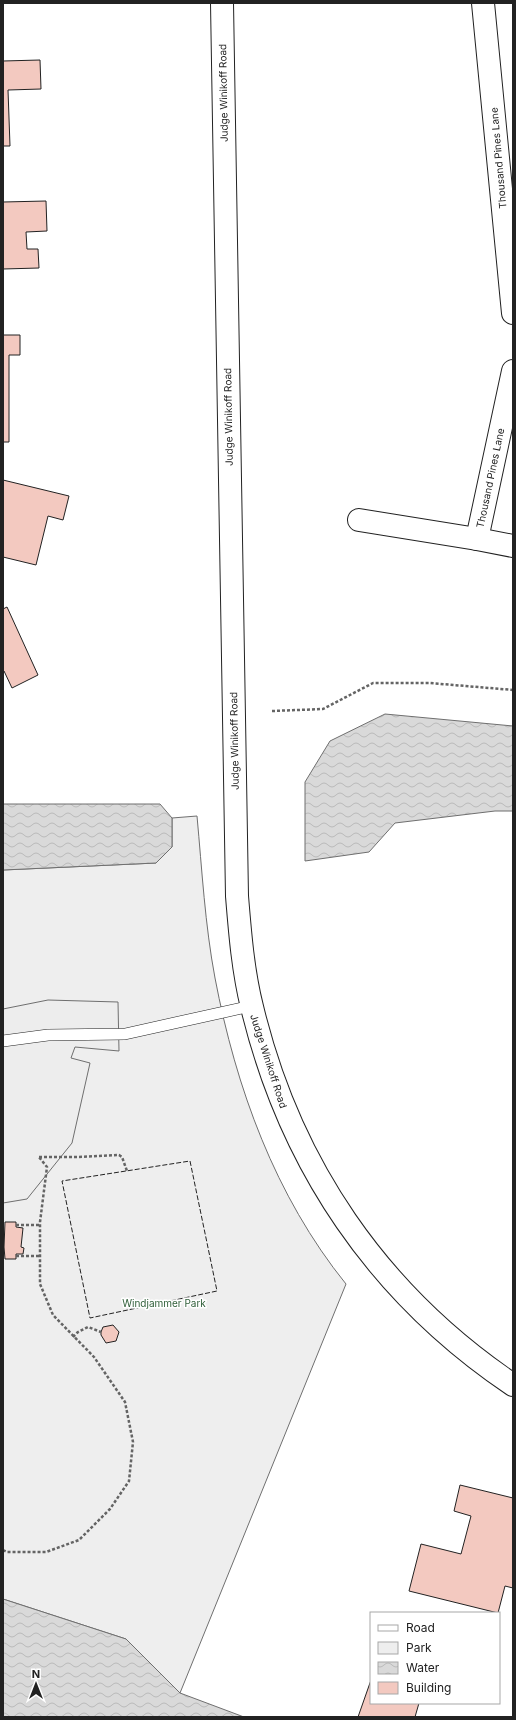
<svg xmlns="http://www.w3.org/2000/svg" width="516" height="1720" font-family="Inter,sans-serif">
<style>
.green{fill:#eee;stroke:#6f6f6f}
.parking{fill:#ededed;stroke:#6f6f6f}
.water{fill:url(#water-waves);stroke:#6f6f6f}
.building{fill:#f3c9c0;stroke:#222}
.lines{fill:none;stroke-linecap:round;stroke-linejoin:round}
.lane-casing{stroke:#222;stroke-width:12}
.street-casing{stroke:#222;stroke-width:24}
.secondary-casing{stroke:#222;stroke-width:24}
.path{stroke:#646464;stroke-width:2.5;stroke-dasharray:3 2;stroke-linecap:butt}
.lane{stroke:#fff;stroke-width:11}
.street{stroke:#fff;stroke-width:22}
.secondary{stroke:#fff;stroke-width:22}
.fence{stroke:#222;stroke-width:1;stroke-dasharray:5 2;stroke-linecap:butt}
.labels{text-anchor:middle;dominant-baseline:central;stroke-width:3;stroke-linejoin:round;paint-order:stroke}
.street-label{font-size:10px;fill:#222;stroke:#fff}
.park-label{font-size:10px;fill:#2f5e38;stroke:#fff}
</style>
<defs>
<pattern id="water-waves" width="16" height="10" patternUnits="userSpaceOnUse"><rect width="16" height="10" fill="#d9d9d9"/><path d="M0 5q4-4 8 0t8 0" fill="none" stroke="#bababa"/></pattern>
</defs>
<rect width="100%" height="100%" fill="#fff"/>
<path class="green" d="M197,816C202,870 205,925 215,978C236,1088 275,1196 346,1284L180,1693L126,1639L3,1599V870L156,863L172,847V818Z"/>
<polygon class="parking" points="48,1000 118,1002 119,1051 75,1047 71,1058 90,1063 72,1143 27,1199 3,1203 3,1009"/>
<g class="water">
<polygon points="385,714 513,726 513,811 495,811 395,823 369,852 305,861 305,782 330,741"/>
<polygon points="3,804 160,804 172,818 172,847 156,863 3,870"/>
<polygon points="3,1599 126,1639 180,1693 244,1717 3,1717"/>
</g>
<g class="building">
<polygon points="40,60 41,89 8,90 10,146 3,146 3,61"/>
<polygon points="46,201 47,231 26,232 27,249 38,249 39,268 3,269 3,202"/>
<polygon points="3,335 20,335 20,355 9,355 9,442 3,442"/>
<polygon points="3,480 69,496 63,520 48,516 36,565 3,557"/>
<polygon points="7,607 38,675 12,688 4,671 3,671 3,609"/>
<polygon points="5,1222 16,1222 16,1227 23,1228 21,1247 24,1248 23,1254 16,1254 16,1259 5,1259 4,1247"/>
<polygon points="113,1325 119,1332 116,1341 106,1343 101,1335 101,1332 103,1327"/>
<polygon points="460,1485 513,1498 513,1588 505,1586 498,1613 409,1591 421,1544 461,1554 471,1516 454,1511"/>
<polygon points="371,1680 371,1703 419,1703 415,1717 358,1717"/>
</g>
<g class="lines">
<g class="lane-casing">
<polyline id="lane" points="3,1041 48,1035 125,1034 251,1006"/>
</g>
<g class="street-casing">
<g id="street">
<polyline points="483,3 513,313"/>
<polyline points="359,520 477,539 513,546"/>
<polyline points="477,539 513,371"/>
</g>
</g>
<g class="secondary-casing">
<path id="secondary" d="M222,3L237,896C240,933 243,971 252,1007C290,1165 378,1294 513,1385"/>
</g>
<g class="path">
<polyline points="272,711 323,709 373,683 430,683 513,690"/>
<polyline points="39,1157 79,1157 119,1155 122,1157 127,1171"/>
<polyline points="16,1225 40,1225"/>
<polyline points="16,1256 39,1256"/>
<polyline points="73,1337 78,1332 88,1327 101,1332"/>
<polyline points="3,1550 7,1552 46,1552 79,1540 110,1509 129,1481 133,1442 125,1402 94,1357 53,1315 40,1284 40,1222 47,1167 39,1157"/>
</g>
<use href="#lane" class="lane"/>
<use href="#street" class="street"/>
<use href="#secondary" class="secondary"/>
<polygon class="fence" points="190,1161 217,1291 90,1318 62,1181"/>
</g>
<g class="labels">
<g class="street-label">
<text transform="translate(223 93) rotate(-91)">Judge Winikoff Road</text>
<text transform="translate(498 158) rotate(-95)">Thousand Pines Lane</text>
<text transform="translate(228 417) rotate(-91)">Judge Winikoff Road</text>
<text transform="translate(490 478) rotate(-78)">Thousand Pines Lane</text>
<text transform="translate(234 741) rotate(-91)">Judge Winikoff Road</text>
<text transform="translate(269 1061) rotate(72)">Judge Winikoff Road</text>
</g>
<g class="park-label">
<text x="164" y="1303">Windjammer Park</text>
</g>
</g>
<rect width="516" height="1720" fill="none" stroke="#222222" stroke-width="8"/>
<rect x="370" y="1612" width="130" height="92" fill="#ffffff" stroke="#a7a7a7"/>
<rect x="378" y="1625" width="20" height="6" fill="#ffffff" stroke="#a7a7a7"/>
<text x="406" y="1632" font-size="12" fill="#222222">Road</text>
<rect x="378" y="1642" width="20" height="12" fill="#eeeeee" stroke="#a7a7a7"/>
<text x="406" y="1652" font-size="12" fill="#222222">Park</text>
<rect x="378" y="1662" width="20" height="12" fill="url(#water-waves)" stroke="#a7a7a7"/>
<text x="406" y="1672" font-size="12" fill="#222222">Water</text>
<rect x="378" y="1682" width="20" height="12" fill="#f3c9c0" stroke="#a7a7a7"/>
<text x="406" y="1692" font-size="12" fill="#222222">Building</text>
<g transform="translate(36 1684)" stroke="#ffffff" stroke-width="3" paint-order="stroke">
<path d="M0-3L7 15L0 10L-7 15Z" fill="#222222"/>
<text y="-6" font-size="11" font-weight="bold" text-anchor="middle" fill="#222222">N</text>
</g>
</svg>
